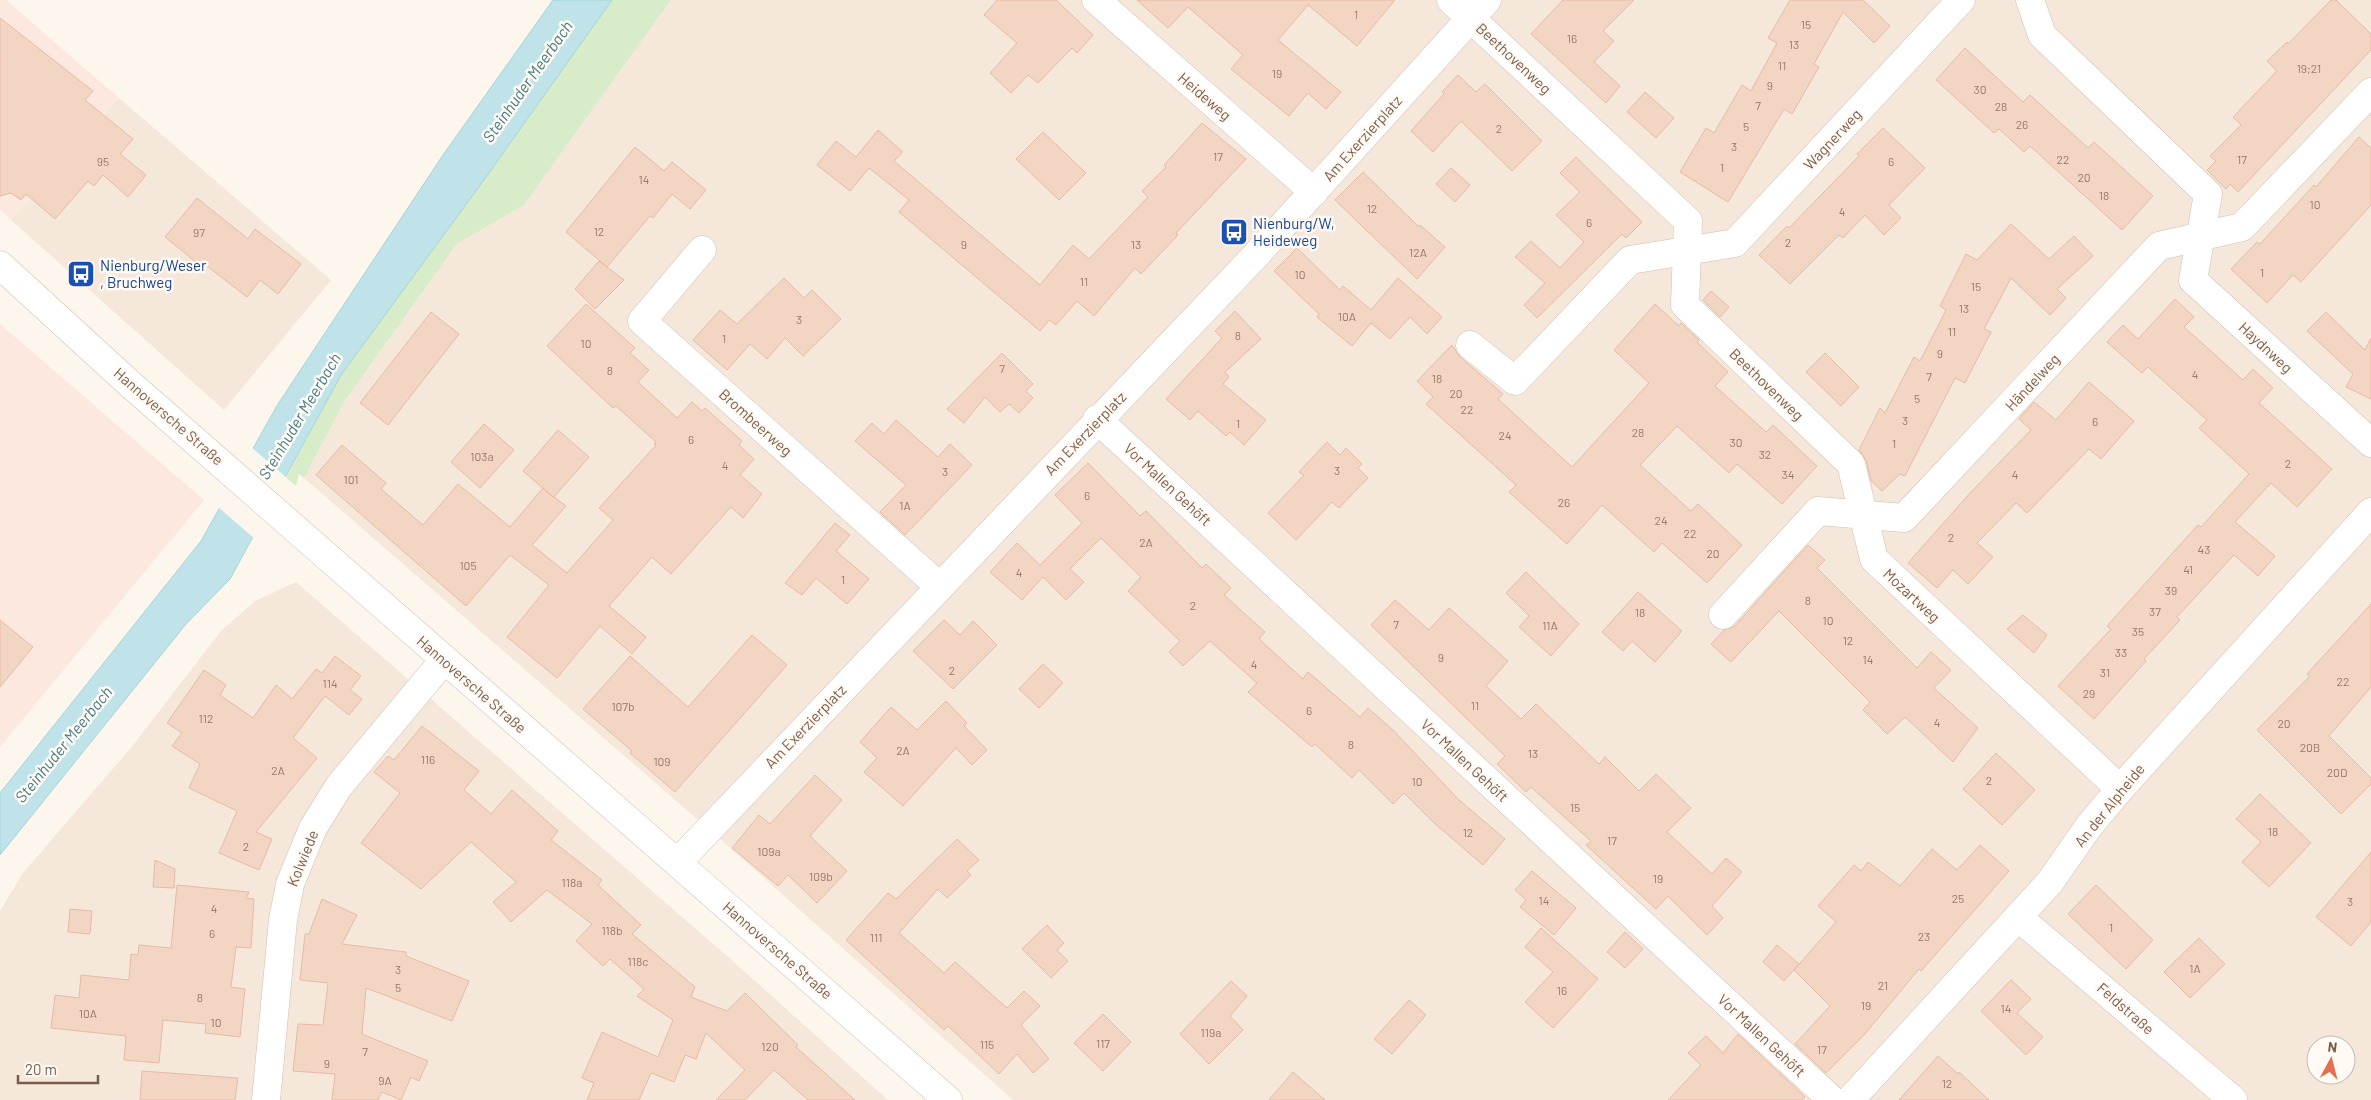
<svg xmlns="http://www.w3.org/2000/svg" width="2371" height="1100" font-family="Barlow,sans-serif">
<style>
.residential{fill:#f5e8da;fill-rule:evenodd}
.commercial{fill:#fde8e0}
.green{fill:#d8ecc9}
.water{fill:#bfe3e8;stroke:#a5d3da}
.pier{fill:#fdf6ec}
.building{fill:#f3d5c3;stroke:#e6bba3}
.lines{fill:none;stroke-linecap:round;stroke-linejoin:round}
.minor-casing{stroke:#d1beb0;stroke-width:29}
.tertiary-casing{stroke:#d1beb0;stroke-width:29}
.minor{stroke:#fff;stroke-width:28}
.tertiary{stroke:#fff;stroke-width:28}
.labels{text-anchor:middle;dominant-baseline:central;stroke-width:5;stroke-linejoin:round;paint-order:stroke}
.number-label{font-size:12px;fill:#987a6a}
.street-label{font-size:15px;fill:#7a5c4d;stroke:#fffaf3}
.transit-label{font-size:15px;fill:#164399;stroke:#fffaf3;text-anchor:start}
.water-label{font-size:16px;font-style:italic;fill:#437c86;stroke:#fffaf3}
</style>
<rect width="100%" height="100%" fill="#fdf6ec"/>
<g class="residential">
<path d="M671,0H2371V1100H1013L727,845L304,478L344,402L457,244L524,205ZM2316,1045H2346V1075H2316Z"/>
<polygon points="119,98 331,280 224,410 11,220"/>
<polygon points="296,582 727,956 888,1100 0,1100 0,911 22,874 130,749 221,631 255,601"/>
</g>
<g class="commercial">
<polygon points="0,0 6,0 119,98 11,220 0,210"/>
<polygon points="0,324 204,500 0,747"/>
</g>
<polygon class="green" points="612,0 671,0 524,205 457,244 344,402 304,478 299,474 296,486 286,478 341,375 481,184"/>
<polygon class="water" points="553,0 612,0 481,184 341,375 230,579 186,624 0,855 0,793 201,541 278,404 443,155"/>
<polygon class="pier" points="251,447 288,479 255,539 218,507"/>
<g class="building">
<polygon points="997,0 1056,0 1093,35 1077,53 1072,48 1038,83 1028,75 1011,93 990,73 1017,43 984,15"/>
<polygon points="1137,0 1395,0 1357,46 1308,5 1278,40 1341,92 1326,109 1308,93 1289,116 1231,69 1243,55 1188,7 1168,28"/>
<polygon points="1563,0 1634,0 1603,31 1614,41 1594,62 1620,86 1606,103 1531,34"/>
<polygon points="1790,0 1863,0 1890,26 1874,43 1843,12 1814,64 1819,67 1792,114 1784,109 1728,202 1680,172 1706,128 1714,133 1742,85 1751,91 1777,43 1768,38"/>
<polygon points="2331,0 2336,0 2371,34 2371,50 2238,192 2230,184 2226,189 2207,170 2216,161 2210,156 2241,125 2233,117 2277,71 2267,61 2287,42 2288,44"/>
<polygon points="0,18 93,91 85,100 133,139 120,154 146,175 128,197 103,175 94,186 88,181 55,219 26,194 21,200 11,193 0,196"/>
<polygon points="1965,48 2023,102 2030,95 2088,148 2094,142 2153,196 2122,230 2030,146 2024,152 1999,129 1994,133 1936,80"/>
<polygon points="1458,75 1476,92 1485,84 1542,141 1512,171 1461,121 1433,152 1411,131 1444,94 1442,92"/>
<polygon points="1645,92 1674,118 1656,138 1627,112"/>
<polygon points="1202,123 1246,159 1176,233 1178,235 1141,274 1135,268 1094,316 1077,301 1056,325 1049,320 1040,331 899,212 909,200 869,168 850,191 817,165 836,141 856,157 878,130 903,152 894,161 1040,285 1073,245 1089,259 1148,197 1142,191 1166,167 1164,165"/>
<polygon points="1883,128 1925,168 1889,205 1901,218 1884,235 1865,215 1843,238 1839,235 1790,284 1759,255 1787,226 1789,228 1859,156 1857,154"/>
<polygon points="1043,132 1086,173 1059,200 1016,159"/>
<polygon points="2359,137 2371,148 2371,205 2301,282 2293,275 2267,303 2231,269 2257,242 2260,244 2314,185 2316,187"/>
<polygon points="635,147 664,171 672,162 706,190 690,209 672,194 653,218 650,216 607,267 566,232"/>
<polygon points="1576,157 1642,222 1626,238 1622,234 1537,318 1524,305 1545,283 1515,257 1531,241 1560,268 1584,242 1556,215 1580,192 1560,173"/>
<polygon points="1451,168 1470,185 1455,202 1436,184"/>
<polygon points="1363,172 1418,226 1420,225 1445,247 1417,279 1335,200"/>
<polygon points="197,198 248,239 255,229 301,264 278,294 260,280 247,297 203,263 201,266 165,237"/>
<polygon points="2011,224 2049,259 2074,236 2093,256 2057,289 2066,298 2050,315 2011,278 1984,329 1991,332 1965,383 1955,378 1905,476 1900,474 1882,491 1871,481 1866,460 1859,450 1880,408 1885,413 1914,357 1920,361 1946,310 1940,306 1966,254 1977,260"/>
<polygon points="1297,248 1340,290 1343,286 1371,310 1398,278 1442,317 1427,334 1410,317 1390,339 1371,323 1352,346 1317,317 1319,314 1274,271"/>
<polygon points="599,261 624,280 595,309 575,289"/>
<polygon points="784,278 804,298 812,290 841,319 803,356 785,338 767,359 750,344 727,370 693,340 720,310 737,324"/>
<polygon points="1711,291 1729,307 1720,317 1703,300"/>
<polygon points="2175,299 2194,317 2184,327 2243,380 2253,369 2273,388 2259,403 2332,469 2297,507 2271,483 2235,522 2275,556 2258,576 2234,555 2177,617 2180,620 2144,659 2146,661 2094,719 2058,686 2111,629 2107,626 2160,567 2198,525 2201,527 2249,474 2199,428 2207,420 2148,367 2142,373 2107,342 2123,325 2138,339"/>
<polygon points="586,304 635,348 630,353 649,370 638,382 677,418 692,402 702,411 705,408 742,441 739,445 754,459 740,475 762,494 743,518 731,507 671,574 652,557 609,606 646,637 632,654 600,626 557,678 507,637 549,585 510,555 466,606 316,475 342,445 386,483 381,489 423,525 458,484 510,527 543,488 553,497 523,471 558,430 589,457 554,497 566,506 532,545 567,573 613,520 599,508 656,445 654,444 656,442 616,406 613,408 547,346"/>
<polygon points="1655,304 1679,326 1681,323 1699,340 1697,342 1728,372 1715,386 1766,432 1773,425 1817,466 1782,504 1737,464 1729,473 1677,426 1640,465 1691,511 1698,504 1742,545 1707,583 1662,543 1654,552 1602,505 1567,544 1509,492 1516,485 1426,404 1433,397 1417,381 1452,345 1460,357 1503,394 1498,399 1572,467 1649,383 1614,350"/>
<polygon points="1235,311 1261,339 1225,372 1229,377 1223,384 1266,420 1244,445 1230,432 1226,436 1198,411 1190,420 1166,399 1222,338 1215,331"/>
<polygon points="431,312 459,334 388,425 360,403"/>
<polygon points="2326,312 2365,350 2371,338 2371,399 2346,387 2353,374 2307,331"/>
<polygon points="1002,353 1033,384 1026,391 1033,398 1019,413 1009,404 1000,412 985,397 964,423 947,409"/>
<polygon points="1825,353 1859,387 1841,406 1806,372"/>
<polygon points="2089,382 2134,421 2101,459 2089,449 2027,513 2016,503 1977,543 1993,557 1968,584 1953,570 1937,588 1908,563 1971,492 2031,430 2019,419 2034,402 2056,420"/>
<polygon points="896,420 938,457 950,444 972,465 905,535 880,512 906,485 855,441 872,423 884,434"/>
<polygon points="484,424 514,450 480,488 451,462"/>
<polygon points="1327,442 1340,455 1346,448 1362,464 1358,468 1368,478 1339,508 1332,502 1296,540 1268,513 1304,475 1299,472"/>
<polygon points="1088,463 1140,516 1146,511 1202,568 1206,564 1231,588 1224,595 1265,632 1259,639 1303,679 1308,672 1360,717 1368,708 1394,731 1458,799 1505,839 1483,865 1433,822 1404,793 1393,804 1359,770 1352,778 1315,744 1312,747 1248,692 1257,683 1210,641 1183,666 1169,652 1180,641 1128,591 1141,577 1101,538 1070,569 1084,582 1066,600 1043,577 1022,600 990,572 1017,543 1040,565 1082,523 1055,495"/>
<polygon points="835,523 850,535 836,551 869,579 847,604 816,578 802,595 785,583"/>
<polygon points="1808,545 1825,560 1817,568 1917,668 1931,652 1951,670 1934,688 1978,728 1953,762 1905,717 1887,734 1863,710 1870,702 1779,611 1731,662 1711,644 1724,630 1735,626"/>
<polygon points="1526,572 1579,624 1551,656 1519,627 1529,616 1506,593"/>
<polygon points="1638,592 1682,631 1655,662 1632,641 1623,651 1602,632"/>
<polygon points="1395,600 1429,630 1449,608 1508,661 1486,686 1521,719 1536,704 1599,764 1605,757 1639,791 1656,774 1691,808 1667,832 1712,874 1726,858 1742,872 1712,906 1723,918 1707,935 1668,896 1656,909 1586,845 1591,841 1531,787 1526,792 1497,764 1505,756 1371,625"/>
<polygon points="2371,604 2371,687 2329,736 2371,778 2371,784 2341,814 2257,730 2310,676 2307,674"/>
<polygon points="2023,615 2047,635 2034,653 2007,629"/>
<polygon points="0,620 33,647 0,687"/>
<polygon points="944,620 960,635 973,621 997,645 953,689 913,651"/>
<polygon points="752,635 787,665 675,792 630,753 632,751 583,709 630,656 688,707"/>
<polygon points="335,656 361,676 350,690 362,699 349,715 325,696 293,738 317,758 256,832 272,839 259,870 219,853 237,811 189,788 200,764 172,746 182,733 167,723 204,670 226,685 220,695 253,718 276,685 292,699 316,669 322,673"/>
<polygon points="1043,664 1063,683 1039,708 1019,689"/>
<polygon points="946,701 967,723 964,726 987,750 972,765 956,748 903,806 864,772 877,758 860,742 891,707 917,730"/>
<polygon points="422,726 479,771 464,790 491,814 512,790 558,831 551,840 602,880 598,885 641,925 632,934 695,987 691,997 727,1011 745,993 798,1045 796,1047 855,1100 808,1100 774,1070 745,1100 716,1100 745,1070 706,1033 696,1059 685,1055 674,1082 651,1073 639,1100 587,1100 594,1083 582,1078 602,1032 658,1057 673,1020 637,996 644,989 610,959 603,966 576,941 592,924 547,890 511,922 493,902 516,882 471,842 421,889 361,843 400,793 374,772 388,756 394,760"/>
<polygon points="1996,753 2035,790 2002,825 1963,789"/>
<polygon points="815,775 842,800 810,836 847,871 817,903 788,875 778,886 732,848 759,815 770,824"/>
<polygon points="2260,794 2311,843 2269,887 2242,862 2261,842 2236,819"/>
<polygon points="957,839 979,860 967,871 971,875 947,898 938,889 899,933 944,973 955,962 1007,1008 1024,991 1040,1006 1021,1025 1049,1059 1033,1073 1017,1054 999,1074 948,1026 944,1030 846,940 888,893 896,899"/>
<polygon points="1980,845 2009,871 1921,971 1919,969 1864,1035 1826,1073 1795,1044 1830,1006 1794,970 1836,922 1818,906 1854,865 1861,871 1868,862 1900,886 1932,849 1957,870"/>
<polygon points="2371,852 2371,922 2351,946 2316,917"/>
<polygon points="155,860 175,869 174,888 153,887"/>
<polygon points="1532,871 1576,908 1554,935 1520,907 1526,900 1515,890"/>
<polygon points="177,885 249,892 246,898 254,899 251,948 236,947 231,987 245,989 240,1037 205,1033 206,1024 163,1020 159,1063 124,1060 126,1036 51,1028 55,995 79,998 81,975 129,980 131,954 138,955 139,945 171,948"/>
<polygon points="2096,885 2153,940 2126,969 2068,914"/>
<polygon points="322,899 357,915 342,944 406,952 406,956 469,981 452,1021 366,988 362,1034 428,1061 419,1081 411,1077 401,1100 382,1092 378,1100 332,1100 335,1074 293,1071 298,1024 323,1025 328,983 300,980 305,934 309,934"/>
<polygon points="70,909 92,911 90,934 68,932"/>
<polygon points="1047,925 1064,943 1057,950 1068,961 1051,978 1022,949"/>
<polygon points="1541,928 1598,979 1553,1028 1525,1002 1553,972 1525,947"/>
<polygon points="1625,932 1643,949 1625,968 1607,952"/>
<polygon points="2199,938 2225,964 2190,998 2164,972"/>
<polygon points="1777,945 1799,964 1784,981 1763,962"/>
<polygon points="2011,980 2031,999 2017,1013 2043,1037 2026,1055 1981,1011"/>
<polygon points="1231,981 1247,996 1230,1016 1243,1030 1209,1064 1180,1034"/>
<polygon points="1409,1000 1426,1015 1392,1054 1374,1039"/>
<polygon points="1103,1014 1131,1042 1103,1071 1074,1043"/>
<polygon points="1738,1034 1805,1097 1802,1100 1668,1100 1701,1065 1688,1053 1706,1036 1723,1053"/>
<polygon points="1938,1056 1958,1074 1959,1072 1989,1100 1899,1100"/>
<polygon points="142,1071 238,1078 235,1100 140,1100"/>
<polygon points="1293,1072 1325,1100 1269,1100"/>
</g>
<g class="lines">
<g class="minor-casing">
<g id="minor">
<polyline points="1096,0 1314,192"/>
<polyline points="1451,0 1688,221 1685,305 1851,464 1874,559 2120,789"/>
<polyline points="2030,0 2042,35 2208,194 2193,280 2371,443"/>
<polyline points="702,250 642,321 939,586"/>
<polyline points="1470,345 1515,381 1630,260 1735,243 1961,0"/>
<polyline points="1097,419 1832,1100"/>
<polyline points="1723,615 1818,511 1904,518 2159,246 2242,227 2371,92"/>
<polyline points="678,862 1257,254 1487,0"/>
<polyline points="2018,917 2233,1100"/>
<polyline points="266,1100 283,920 290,884 313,828 339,786 444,660"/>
<polyline points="1850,1100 2050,882 2089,826 2120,789 2371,512"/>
</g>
</g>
<g class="tertiary-casing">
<polyline id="tertiary" points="0,265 130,384 948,1100"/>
</g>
<use href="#minor" class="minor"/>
<use href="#tertiary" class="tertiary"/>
</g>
<defs>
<g id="bus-square" transform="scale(1.4375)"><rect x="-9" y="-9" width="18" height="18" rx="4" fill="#1a4fb4" stroke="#fffaf3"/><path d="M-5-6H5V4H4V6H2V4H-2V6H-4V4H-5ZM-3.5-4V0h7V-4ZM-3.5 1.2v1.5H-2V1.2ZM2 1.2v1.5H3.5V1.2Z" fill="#fff"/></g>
</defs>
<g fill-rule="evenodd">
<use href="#bus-square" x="1234" y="232"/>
<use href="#bus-square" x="81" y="274"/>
</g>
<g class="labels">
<g class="number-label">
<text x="1356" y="14">1</text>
<text x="1806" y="24">15</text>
<text x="1572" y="38">16</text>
<text x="1794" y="44">13</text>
<text x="1782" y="65">11</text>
<text x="2309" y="68">19;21</text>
<text x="1277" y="73">19</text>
<text x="1770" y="85">9</text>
<text x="1980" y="89">30</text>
<text x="1758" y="105">7</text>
<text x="2001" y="106">28</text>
<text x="2022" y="124">26</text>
<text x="1746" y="126">5</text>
<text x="1499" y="128">2</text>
<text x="1734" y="146">3</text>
<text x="1218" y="156">17</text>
<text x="2063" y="159">22</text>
<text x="2242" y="159">17</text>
<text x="103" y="161">95</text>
<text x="1891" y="161">6</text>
<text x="1722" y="167">1</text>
<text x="2084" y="177">20</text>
<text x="644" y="179">14</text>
<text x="2104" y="195">18</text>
<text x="2315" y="204">10</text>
<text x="1372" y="208">12</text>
<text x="1842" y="211">4</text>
<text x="1589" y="222">6</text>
<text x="599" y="231">12</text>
<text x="199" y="232">97</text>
<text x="1788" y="242">2</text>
<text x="964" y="244">9</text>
<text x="1136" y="244">13</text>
<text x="1418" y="252">12A</text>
<text x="2262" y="272">1</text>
<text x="1300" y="274">10</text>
<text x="1084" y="281">11</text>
<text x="1976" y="286">15</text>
<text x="1964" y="308">13</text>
<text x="1347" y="316">10A</text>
<text x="799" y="319">3</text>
<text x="1952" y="331">11</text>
<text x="1238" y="335">8</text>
<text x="724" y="338">1</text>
<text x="586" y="343">10</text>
<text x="1940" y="353">9</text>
<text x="1002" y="368">7</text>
<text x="610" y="370">8</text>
<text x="2195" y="374">4</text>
<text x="1929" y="376">7</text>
<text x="1437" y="378">18</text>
<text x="1456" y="393">20</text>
<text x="1917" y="398">5</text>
<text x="1467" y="409">22</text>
<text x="1905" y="420">3</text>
<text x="2095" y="421">6</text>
<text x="1238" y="423">1</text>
<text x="1638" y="432">28</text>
<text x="1505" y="435">24</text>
<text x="691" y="439">6</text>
<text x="1736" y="442">30</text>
<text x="1894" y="443">1</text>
<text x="1765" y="454">32</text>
<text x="482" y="456">103a</text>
<text x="2288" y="463">2</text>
<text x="725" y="465">4</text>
<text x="1337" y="470">3</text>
<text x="945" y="471">3</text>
<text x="1788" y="474">34</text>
<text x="2015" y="474">4</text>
<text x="351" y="479">101</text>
<text x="1087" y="495">6</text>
<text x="1564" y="502">26</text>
<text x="905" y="505">1A</text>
<text x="1661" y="520">24</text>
<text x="1690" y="533">22</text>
<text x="1951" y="537">2</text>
<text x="1146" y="542">2A</text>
<text x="2204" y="549">43</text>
<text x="1713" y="553">20</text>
<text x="468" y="565">105</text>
<text x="2188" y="569">41</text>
<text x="1019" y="572">4</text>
<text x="843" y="579">1</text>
<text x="2171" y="590">39</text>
<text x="1808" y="600">8</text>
<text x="1193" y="605">2</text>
<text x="2155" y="611">37</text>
<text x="1640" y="612">18</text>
<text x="1828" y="620">10</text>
<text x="1396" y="624">7</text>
<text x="1550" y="625">11A</text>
<text x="2138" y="631">35</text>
<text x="1848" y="640">12</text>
<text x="2121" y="652">33</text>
<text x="1441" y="657">9</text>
<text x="1868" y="659">14</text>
<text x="1254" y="664">4</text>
<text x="952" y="670">2</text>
<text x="2105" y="672">31</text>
<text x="2343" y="681">22</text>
<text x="330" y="683">114</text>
<text x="2089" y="693">29</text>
<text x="1475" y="705">11</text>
<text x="623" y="706">107b</text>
<text x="1309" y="710">6</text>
<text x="206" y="718">112</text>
<text x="1937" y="722">4</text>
<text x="2284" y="723">20</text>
<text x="1351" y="744">8</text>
<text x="2310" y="747">20B</text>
<text x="903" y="750">2A</text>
<text x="1533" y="753">13</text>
<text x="428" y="759">116</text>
<text x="662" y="761">109</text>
<text x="278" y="770">2A</text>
<text x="2337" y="772">20D</text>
<text x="1989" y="780">2</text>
<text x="1417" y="781">10</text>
<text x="1575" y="807">15</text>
<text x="2273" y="831">18</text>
<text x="1468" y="832">12</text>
<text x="1612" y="840">17</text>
<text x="246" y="846">2</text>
<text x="769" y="851">109a</text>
<text x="821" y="876">109b</text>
<text x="1658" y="878">19</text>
<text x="572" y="882">118a</text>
<text x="1958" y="898">25</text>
<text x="1544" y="900">14</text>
<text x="2350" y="901">3</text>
<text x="214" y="908">4</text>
<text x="2111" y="927">1</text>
<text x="612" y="930">118b</text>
<text x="212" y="933">6</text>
<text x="1924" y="936">23</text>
<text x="876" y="937">111</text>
<text x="638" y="961">118c</text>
<text x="2195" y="968">1A</text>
<text x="398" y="969">3</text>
<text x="1883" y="985">21</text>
<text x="398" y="987">5</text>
<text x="1562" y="990">16</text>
<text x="200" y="997">8</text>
<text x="1866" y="1005">19</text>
<text x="2006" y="1008">14</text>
<text x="88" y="1013">10A</text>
<text x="216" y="1022">10</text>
<text x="1211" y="1032">119a</text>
<text x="1103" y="1043">117</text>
<text x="987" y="1044">115</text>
<text x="770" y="1046">120</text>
<text x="1822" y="1049">17</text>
<text x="365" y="1051">7</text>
<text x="327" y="1063">9</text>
<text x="385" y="1080">9A</text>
<text x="1947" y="1083">12</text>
</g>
<g class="street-label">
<text transform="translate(1514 58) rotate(43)">Beethovenweg</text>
<text transform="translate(1205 96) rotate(41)">Heideweg</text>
<text transform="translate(1362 138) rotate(-48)">Am Exerzierplatz</text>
<text transform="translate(1832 139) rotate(-47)">Wagnerweg</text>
<text transform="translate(2266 347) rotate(43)">Haydnweg</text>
<text transform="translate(2032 382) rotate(-47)">Händelweg</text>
<text transform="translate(1767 384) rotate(44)">Beethovenweg</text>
<text transform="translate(169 416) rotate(41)">Hannoversche Straße</text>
<text transform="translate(756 422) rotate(42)">Brombeerweg</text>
<text transform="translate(1085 433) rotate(-46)">Am Exerzierplatz</text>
<text transform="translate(1168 484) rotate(43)">Vor Mallen Gehöft</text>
<text transform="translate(1912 595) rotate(43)">Mozartweg</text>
<text transform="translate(472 684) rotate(41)">Hannoversche Straße</text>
<text transform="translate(805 726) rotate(-46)">Am Exerzierplatz</text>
<text transform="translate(1465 760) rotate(43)">Vor Mallen Gehöft</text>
<text transform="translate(2109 805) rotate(-51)">An der Alpheide</text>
<text transform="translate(302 858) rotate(-68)">Kolwiede</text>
<text transform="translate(778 950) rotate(41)">Hannoversche Straße</text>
<text transform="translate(2126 1008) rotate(41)">Feldstraße</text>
<text transform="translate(1762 1035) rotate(43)">Vor Mallen Gehöft</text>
</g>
<g class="transit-label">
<text x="1253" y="223">Nienburg/W,<tspan x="1253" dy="17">Heideweg</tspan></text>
<text x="100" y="265">Nienburg/Weser<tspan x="100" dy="17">, Bruchweg</tspan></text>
</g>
<g class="water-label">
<text transform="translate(527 81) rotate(-55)">Steinhuder Meerbach</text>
<text transform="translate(299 416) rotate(-59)">Steinhuder Meerbach</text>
<text transform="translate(63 744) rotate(-51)">Steinhuder Meerbach</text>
</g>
</g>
<g transform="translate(2331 1060) rotate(7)"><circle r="24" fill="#fffaf3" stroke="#cabbb1"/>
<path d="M0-4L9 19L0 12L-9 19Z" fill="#e76f51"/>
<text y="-8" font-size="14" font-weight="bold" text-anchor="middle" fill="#7a5c4d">N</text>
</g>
<path d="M18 1075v8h80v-8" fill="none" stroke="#7a5c4d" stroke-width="2.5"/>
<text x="25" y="1075" font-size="15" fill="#7a5c4d" stroke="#fffaf3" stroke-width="4" paint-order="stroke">20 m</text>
</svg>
